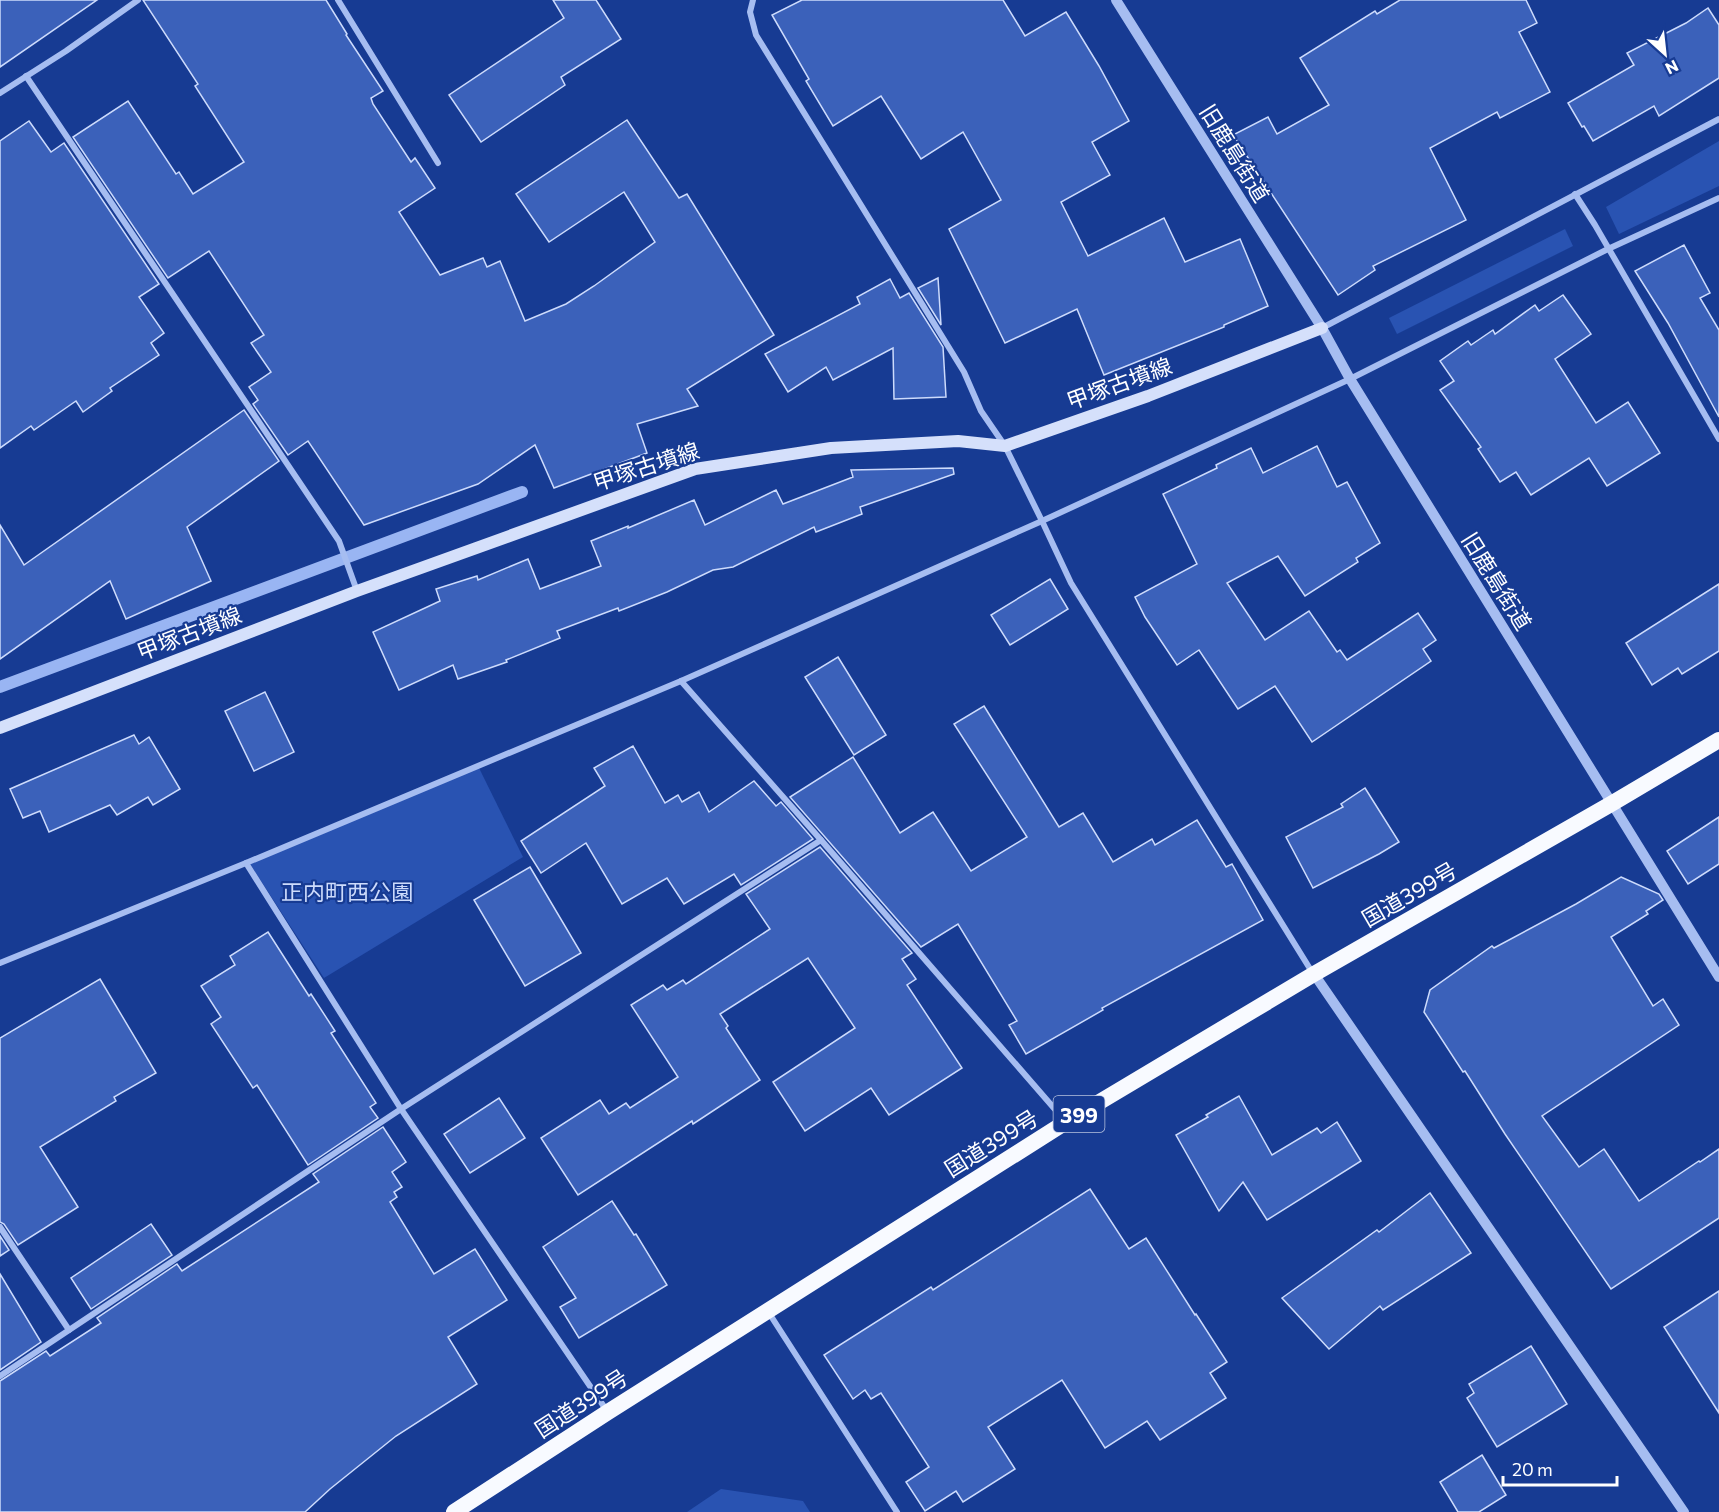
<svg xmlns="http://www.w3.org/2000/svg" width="1719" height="1512" font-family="Commissioner,'Noto Sans JP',sans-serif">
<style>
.green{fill:#2953b2}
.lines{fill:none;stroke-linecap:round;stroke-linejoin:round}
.stream{stroke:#99b5f3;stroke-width:12}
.building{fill:#3b61ba;stroke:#cddbfc;stroke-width:1.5}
.minor{stroke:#a6bdf1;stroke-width:6}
.tertiary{stroke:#a6bdf1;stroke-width:10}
.secondary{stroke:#d5e0fb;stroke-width:12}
.trunk{stroke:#f8faff;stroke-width:16}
.labels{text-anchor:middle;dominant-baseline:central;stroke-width:4.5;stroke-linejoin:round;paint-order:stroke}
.shield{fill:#173b93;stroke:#b9c4df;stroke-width:1.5}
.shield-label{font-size:21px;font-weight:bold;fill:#fff}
.street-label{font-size:22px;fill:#fff;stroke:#173b93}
.park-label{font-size:22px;fill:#cddbfc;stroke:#173b93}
</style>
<rect width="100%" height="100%" fill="#173b93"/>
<g class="green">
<polygon points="1719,141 1719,186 1619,234 1606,207"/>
<polygon points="1565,229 1573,246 1397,334 1389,318"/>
<polygon points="479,768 523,857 324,978 250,864"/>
<polygon points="721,1489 803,1501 810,1512 687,1512"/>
</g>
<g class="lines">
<polyline class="stream" points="0,687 522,492"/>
</g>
<g class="building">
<polygon points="0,0 97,0 0,67"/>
<polygon points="143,0 326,0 347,34 346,35 383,91 371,98 373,104 411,162 415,158 435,188 399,212 440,275 483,258 487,267 500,261 525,321 566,304 594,286 655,242 624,192 549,242 516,194 627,120 679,198 687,194 774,335 687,389 698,406 637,424 647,453 554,488 535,445 478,484 364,525 308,441 288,455 253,404 258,400 249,387 271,372 251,343 264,335 209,251 168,278 73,137 128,101 176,174 179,172 193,194 244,162 195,86 198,84"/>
<polygon points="553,0 596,0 621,39 561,77 565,85 481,142 449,95 564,18"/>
<polygon points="802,0 1003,0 1025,36 1066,12 1099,66 1129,121 1092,142 1110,175 1061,202 1088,256 1164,218 1185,262 1240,239 1268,306 1224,325 1224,327 1104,375 1077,309 1005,343 949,229 1001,200 963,132 921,159 881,96 833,126 806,81 809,79 772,15"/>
<polygon points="1400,0 1526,0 1537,23 1519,32 1550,92 1500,118 1497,112 1430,148 1466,220 1373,266 1375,270 1338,295 1233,135 1268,117 1277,134 1329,105 1300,58 1375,11 1377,14"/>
<polygon points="1708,8 1719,25 1719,78 1659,116 1654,106 1593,141 1584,126 1582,127 1568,103 1634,65 1627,53 1686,23"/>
<polygon points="29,121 51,152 64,143 159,284 139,297 164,333 151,343 159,355 110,388 112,391 83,412 76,401 34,430 31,426 0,448 0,141"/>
<polygon points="1684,245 1710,293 1700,298 1719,330 1719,417 1668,323 1635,271"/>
<polygon points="938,278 941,325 918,288"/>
<polygon points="890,279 900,298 909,293 943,347 946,397 894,399 893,348 833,380 826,367 788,392 765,354 860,304 857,297"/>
<polygon points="1563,295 1591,334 1555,359 1596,423 1628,402 1660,453 1607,486 1589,458 1531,495 1516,472 1500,482 1478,449 1481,447 1440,390 1454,381 1440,361 1468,341 1471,345 1493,330 1495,334 1535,305 1539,311"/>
<polygon points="244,410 279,461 187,527 211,581 126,619 110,581 0,659 0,525 24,565"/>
<polygon points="1317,446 1337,487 1347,482 1380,543 1356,558 1358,562 1305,596 1278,556 1227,583 1265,640 1309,611 1337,652 1340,650 1347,660 1418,613 1436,640 1423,649 1431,661 1312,742 1275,686 1238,709 1199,650 1177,665 1145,617 1135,597 1197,564 1163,494 1217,468 1216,465 1251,448 1263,473"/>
<polygon points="953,468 954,474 860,507 862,514 816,532 814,527 733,567 713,570 667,592 619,611 618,608 557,631 560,638 506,660 507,662 458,679 453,665 399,690 373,632 440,601 436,589 477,576 478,580 528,559 540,589 601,566 591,541 628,526 628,528 694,500 705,525 776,490 783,504 853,477 851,470"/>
<polygon points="1050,579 1068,609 1010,645 991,615"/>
<polygon points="1719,584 1719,651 1682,674 1678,668 1652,685 1626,643"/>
<polygon points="838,657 886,735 854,755 805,677"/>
<polygon points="265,692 294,752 254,771 225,711"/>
<polygon points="984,706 1059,827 1083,813 1113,862 1152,839 1155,845 1197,820 1226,867 1232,864 1263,920 1102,1008 1103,1010 1026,1054 1009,1025 1017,1021 958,924 921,947 790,797 853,757 900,833 933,812 971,871 1027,837 954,724"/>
<polygon points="134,735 139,744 149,737 180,789 153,805 148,797 117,815 110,805 49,832 40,811 23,818 10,789"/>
<polygon points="633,746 665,803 678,795 682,802 699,792 709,812 754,781 776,806 781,802 813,839 741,885 734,874 684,904 667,878 622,904 586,843 541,873 521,841 605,786 594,768"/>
<polygon points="1365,788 1399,842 1379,854 1313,888 1286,837 1343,807 1341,804"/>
<polygon points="1719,817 1719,864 1688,884 1667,851"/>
<polygon points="820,847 912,953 902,959 916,979 907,985 962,1068 889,1115 871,1088 805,1131 773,1082 855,1028 808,958 720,1014 728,1026 726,1028 760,1080 693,1124 692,1121 578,1195 541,1138 600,1100 609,1114 626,1103 630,1108 678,1077 631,1005 663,985 667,990 683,980 686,984 770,929 746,894"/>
<polygon points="530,867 581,953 525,986 474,900"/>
<polygon points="1621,877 1659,894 1663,900 1646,911 1648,914 1611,937 1653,1006 1663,999 1679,1025 1542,1116 1579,1167 1604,1149 1639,1201 1699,1161 1700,1162 1719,1149 1719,1218 1611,1289 1505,1134 1465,1071 1463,1072 1424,1012 1430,990 1492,946 1494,948 1576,904"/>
<polygon points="268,932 309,996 311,994 335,1031 331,1033 376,1103 370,1107 378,1118 308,1165 257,1085 253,1088 211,1024 221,1017 201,986 235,965 230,956"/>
<polygon points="100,979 156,1073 114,1097 116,1101 40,1147 78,1207 18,1245 4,1224 0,1222 0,1038"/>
<polygon points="1239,1096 1272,1155 1317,1128 1321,1133 1337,1122 1361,1161 1267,1220 1243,1182 1219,1211 1176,1135 1208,1117 1206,1115"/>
<polygon points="499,1098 525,1138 470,1173 444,1134"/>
<polygon points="383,1127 406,1162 392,1172 402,1187 394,1192 397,1197 390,1202 434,1274 475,1249 507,1300 448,1337 477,1384 396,1436 330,1489 305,1512 0,1512 0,1381 46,1351 50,1356 101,1323 97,1318 177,1264 182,1271 319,1182 313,1174"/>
<polygon points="1090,1189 1129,1249 1146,1238 1195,1315 1196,1314 1227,1362 1210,1373 1226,1398 1160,1440 1147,1421 1105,1448 1062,1380 988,1427 1015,1469 963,1502 956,1491 925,1511 906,1482 929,1467 881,1393 871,1399 865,1390 853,1399 824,1355 931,1287 933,1290"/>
<polygon points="1430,1193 1471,1253 1383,1310 1380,1306 1329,1349 1282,1298 1377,1230 1379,1232"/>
<polygon points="612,1201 634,1235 636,1234 667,1285 579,1338 560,1307 576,1298 543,1247"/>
<polygon points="151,1224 172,1255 91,1309 71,1278"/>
<polygon points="0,1236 9,1250 0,1256"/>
<polygon points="0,1274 41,1342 0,1370"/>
<polygon points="1719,1291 1719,1413 1664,1327"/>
<polygon points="1531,1346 1567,1404 1497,1447 1467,1398 1474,1393 1469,1384"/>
<polygon points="1482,1455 1506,1495 1479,1512 1458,1512 1440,1482"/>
</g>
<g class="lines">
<g class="minor">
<polyline points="338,0 438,163"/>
<polyline points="753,0 750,12 756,35 964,372 981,411 1005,446 1042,521 1071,583 1312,972"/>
<polyline points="26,76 339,541 357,591"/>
<polyline points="0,93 66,51 138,0"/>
<polyline points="1575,194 1595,225 1719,439"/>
<polyline points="1322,328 1719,119"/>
<polyline points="681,681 821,840 1066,1122"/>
<polyline points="246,863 401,1109 607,1411"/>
<polyline points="0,963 246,863 681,681 1042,521 1350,379 1608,249 1719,198"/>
<polyline points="0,1227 69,1330"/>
<polyline points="769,1313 897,1512"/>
<polyline points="0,1376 401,1109 821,840"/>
</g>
<g class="tertiary">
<polyline points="1116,0 1322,328 1350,379 1719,977"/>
<polyline points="1314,974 1684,1512"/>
</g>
<polyline class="secondary" points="0,728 357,591 695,469 831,448 958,441 1005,446 1148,396 1322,328"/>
<polyline class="trunk" points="454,1512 608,1412 1066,1122 1314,974 1611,804 1719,740"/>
</g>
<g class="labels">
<rect class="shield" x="1053.5" y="1096" width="51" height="36" rx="4.5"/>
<g class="shield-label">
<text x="1079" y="1114">399</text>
</g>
<g class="street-label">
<text transform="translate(1235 153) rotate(58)">旧鹿島街道</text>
<text transform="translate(1119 383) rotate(-20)">甲塚古墳線</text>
<text transform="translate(646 466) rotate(-18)">甲塚古墳線</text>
<text transform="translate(1497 581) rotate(58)">旧鹿島街道</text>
<text transform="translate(189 633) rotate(-21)">甲塚古墳線</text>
<text transform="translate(1409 894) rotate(-30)">国道399号</text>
<text transform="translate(991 1143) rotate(-32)">国道399号</text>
<text transform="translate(581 1403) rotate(-33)">国道399号</text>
</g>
<g class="park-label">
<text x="347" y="891">正内町西公園</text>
</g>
</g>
<g transform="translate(1665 54) rotate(153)" stroke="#173b93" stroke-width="4.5" paint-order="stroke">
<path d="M0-4.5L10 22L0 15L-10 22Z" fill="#ffffff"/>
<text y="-9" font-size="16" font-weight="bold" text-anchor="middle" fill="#ffffff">N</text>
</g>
<path d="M1503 1476v9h114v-9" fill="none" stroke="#ffffff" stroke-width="3"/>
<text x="1512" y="1476" font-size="18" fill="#ffffff" stroke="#173b93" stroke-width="4.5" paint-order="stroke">20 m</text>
</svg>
